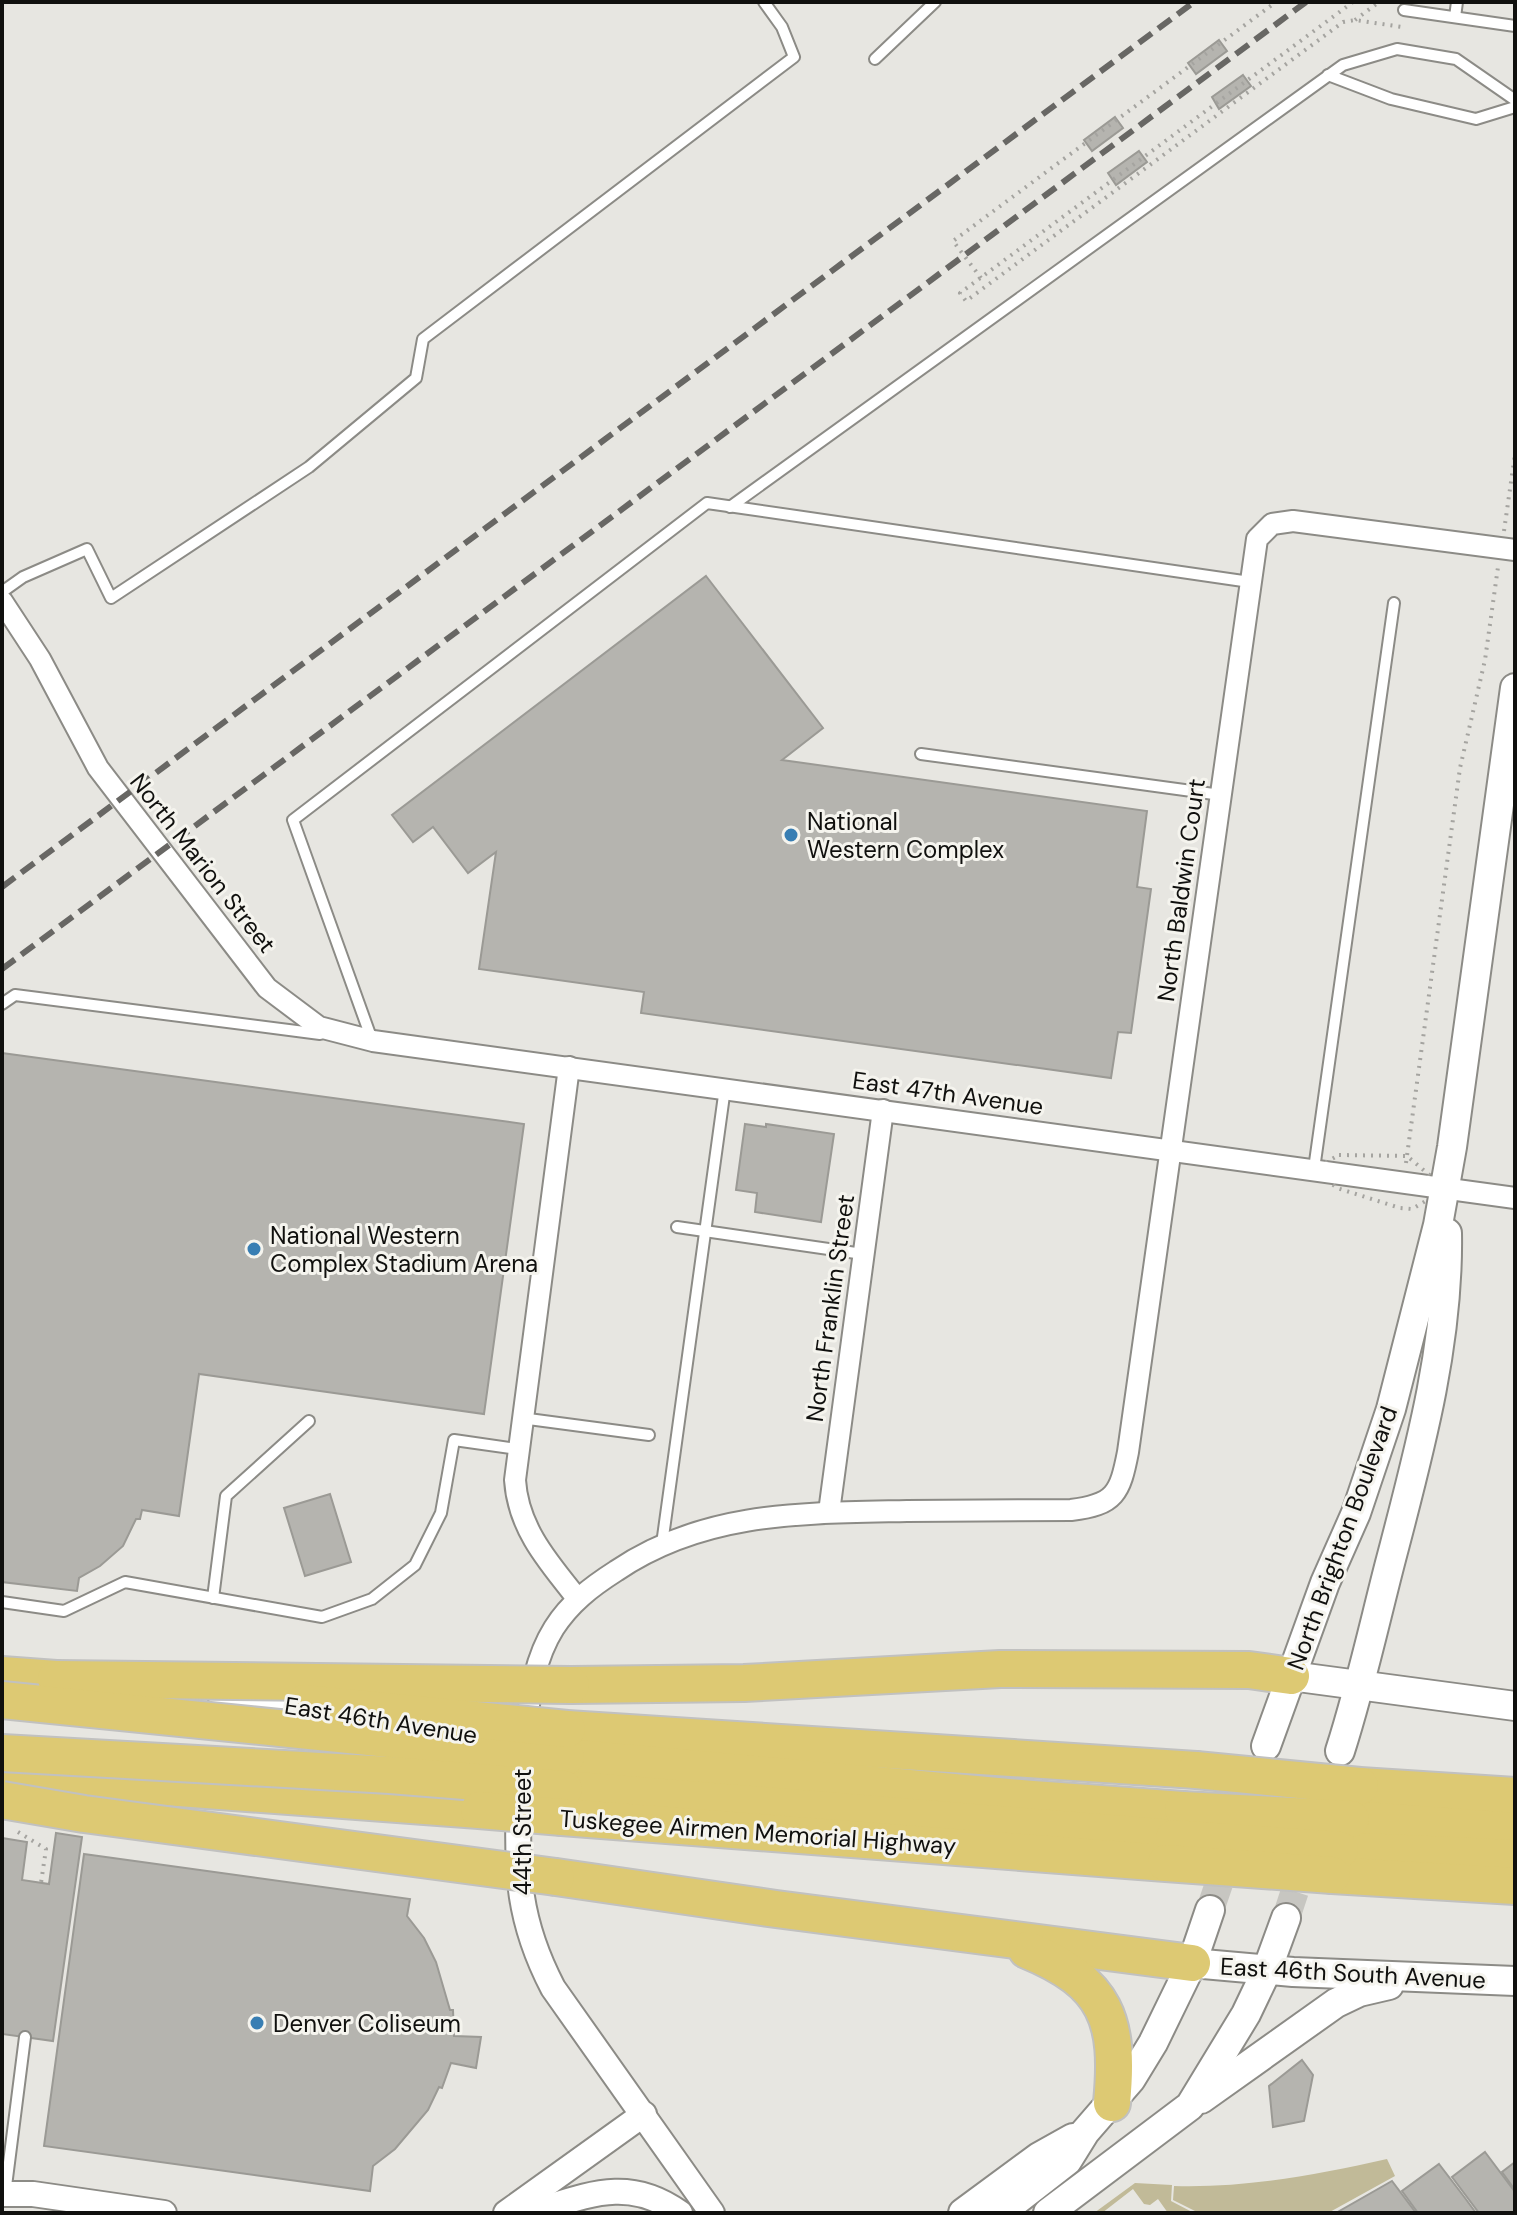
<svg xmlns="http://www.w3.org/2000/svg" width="1517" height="2215" font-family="'DM Sans',sans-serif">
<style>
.green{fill:#c1ba98}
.building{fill:#b5b4af;stroke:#9b9a95;stroke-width:2}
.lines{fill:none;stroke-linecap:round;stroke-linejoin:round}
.secondary-tunnel{stroke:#c7c6c1;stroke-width:28;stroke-dasharray:28 14;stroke-linecap:butt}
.service-casing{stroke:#8c8b86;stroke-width:14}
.minor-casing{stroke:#8c8b86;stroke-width:24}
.tertiary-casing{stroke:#8c8b86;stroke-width:28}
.secondary-casing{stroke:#8c8b86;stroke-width:32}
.motorway-casing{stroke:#c1c1c0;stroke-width:40}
.path{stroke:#a5a4a0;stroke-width:4;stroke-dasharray:2 6;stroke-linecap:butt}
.service{stroke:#fff;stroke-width:10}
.minor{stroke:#fff;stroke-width:20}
.tertiary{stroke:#fff;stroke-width:24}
.secondary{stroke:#fff;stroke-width:28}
.motorway{stroke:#ddc973;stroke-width:36}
.rail{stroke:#686764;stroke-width:6;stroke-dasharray:16 8;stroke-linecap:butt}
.motorway-bridge-casing{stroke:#c1c1c0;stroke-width:40;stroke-linecap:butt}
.motorway-bridge{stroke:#ddc973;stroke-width:36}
.poi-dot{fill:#387eb3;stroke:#f5f4ee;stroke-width:3}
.labels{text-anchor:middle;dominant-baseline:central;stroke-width:6;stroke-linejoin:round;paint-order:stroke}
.poi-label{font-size:24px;fill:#10100e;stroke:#f5f4ee;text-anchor:start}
.street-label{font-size:24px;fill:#10100e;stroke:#f5f4ee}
</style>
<rect width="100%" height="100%" fill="#e7e6e1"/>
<g class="green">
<path d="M1387,2159L1395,2176L1328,2213H1199L1173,2200L1174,2186C1248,2188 1316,2175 1387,2159Z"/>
<polygon points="1135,2183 1172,2185 1171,2201 1194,2213 1168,2213 1158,2199 1150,2205 1144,2204 1133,2189 1102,2213 1094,2213"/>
</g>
<g class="building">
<polygon points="1219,40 1227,51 1196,74 1188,63"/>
<polygon points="1243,75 1251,86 1219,109 1212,97"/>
<polygon points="1115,117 1123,128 1092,151 1084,140"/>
<polygon points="1139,151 1147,162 1116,185 1108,173"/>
<polygon points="706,576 823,728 782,760 1147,811 1137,887 1151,889 1131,1033 1118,1032 1111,1078 641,1013 644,992 479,969 496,852 468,873 433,827 413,842 392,815"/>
<polygon points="2,1053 524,1124 484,1414 199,1374 179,1516 142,1510 140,1519 136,1519 123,1546 100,1566 79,1578 77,1591 2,1582"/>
<polygon points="745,1124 766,1127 766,1124 834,1134 821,1222 755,1212 757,1193 736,1190"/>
<polygon points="330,1494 351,1562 305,1576 284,1508"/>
<polygon points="56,1833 82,1837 53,2041 2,2034 2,1838 27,1842 22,1880 49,1884"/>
<polygon points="84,1854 410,1899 407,1916 424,1938 436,1962 450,2010 453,2010 454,2036 481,2037 476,2068 451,2063 442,2088 439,2087 428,2110 395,2149 373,2166 370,2191 44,2146"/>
<polygon points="1302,2060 1313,2075 1304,2121 1273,2127 1269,2086"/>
<polygon points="1485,2152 1515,2192 1515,2211 1512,2213 1479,2213 1452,2177"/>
<polygon points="1515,2162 1515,2190 1502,2172"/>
<polygon points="1439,2164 1465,2198 1476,2213 1418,2213 1402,2191"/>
<polygon points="1392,2181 1416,2213 1336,2213"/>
</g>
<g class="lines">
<g class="secondary-tunnel">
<polyline points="1210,1910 1262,1758"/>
<polyline points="1286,1918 1307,1854"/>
</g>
<g class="service-casing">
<g id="service">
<polyline points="1404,10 1515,26"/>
<polyline points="1455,17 1457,2"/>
<polyline points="875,59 935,2"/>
<polyline points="1328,75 1391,99 1476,119 1515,107"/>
<polyline points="730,507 1343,65 1397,49 1456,59 1515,100"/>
<polyline points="2,592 23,577 87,549 111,598 309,467 416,378 423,339 794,57 782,27 764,2"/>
<polyline points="921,754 1221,795"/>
<polyline points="2,1004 15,995 320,1034"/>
<polyline points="372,1040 293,820 707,503 1250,582"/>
<polyline points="1314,1169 1394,603"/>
<polyline points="677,1227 863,1254"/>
<polyline points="521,1418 649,1435"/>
<polyline points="662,1544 725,1088"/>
<polyline points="213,1598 226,1496 309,1421"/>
<polyline points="2,1602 64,1611 125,1582 322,1617 372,1599 415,1565 441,1513 454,1440 517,1449"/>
<polyline points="5,2194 25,2037"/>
</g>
</g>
<g class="minor-casing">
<g id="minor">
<polyline points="2,601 40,659 98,768 267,988 319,1027 373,1041 1515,1198"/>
<path d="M569,1067L515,1480C518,1528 548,1562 577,1598"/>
<polyline points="829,1512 883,1110"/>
<path d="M525,1732C530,1696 534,1660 554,1628C570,1603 591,1587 616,1571C704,1511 805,1513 907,1511C962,1511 1017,1510 1071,1510C1115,1505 1120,1493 1128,1452L1257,539L1272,524L1293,521L1515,550"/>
</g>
</g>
<g class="tertiary-casing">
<g id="tertiary">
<polyline points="220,1695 318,1709"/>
<path d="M519,1798C516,1872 518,1921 553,1988L712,2213"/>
<polyline points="2,2194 33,2194 164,2213"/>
<polyline points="506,2213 644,2114"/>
<path d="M529,2213C586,2196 627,2175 680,2213"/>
</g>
</g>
<g class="secondary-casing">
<g id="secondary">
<polyline points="1291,1676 1515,1706"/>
<polyline points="1266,1746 1325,1583 1356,1513 1391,1409 1438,1225 1452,1147 1515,688"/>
<path d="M1340,1751C1360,1689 1374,1625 1390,1563C1418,1456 1449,1345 1447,1233"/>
<polyline points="1192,1963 1293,1972 1515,1981"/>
<polyline points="1201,2099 1336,2003 1359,1992 1389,1985"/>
<polyline points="963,2213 1039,2157 1073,2138"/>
<polyline points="1000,2213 1067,2161 1085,2132 1131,2079 1153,2043 1192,1963 1210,1910"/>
<polyline points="1048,2213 1190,2106 1246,2014 1267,1970 1286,1918"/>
</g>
</g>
<g class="motorway-casing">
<g id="motorway">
<polyline points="2,1675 56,1679"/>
<polyline points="571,1685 744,1683 1000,1669 1249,1670 1291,1676"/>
<polyline points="567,1729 1196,1770"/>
<polyline points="566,1757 1032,1799 1183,1810"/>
<polyline points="2,1775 479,1810"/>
<polyline points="1360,1786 1515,1796"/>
<polyline points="564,1789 1174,1838"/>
<polyline points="562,1817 1166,1863"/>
<polyline points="1351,1819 1515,1831"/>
<polyline points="1340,1850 1515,1858"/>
<polyline points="1332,1875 1515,1886"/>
<polyline points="556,1877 776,1909 1192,1963"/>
<path d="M1027,1950C1107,1983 1120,2020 1112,2103"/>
</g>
</g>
<g class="path">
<polyline points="1353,2 960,293 966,301 1343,22 1355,20 1402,27"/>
<polyline points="1355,20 1379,2"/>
<polyline points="981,278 953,241 1276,2"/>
<polyline points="1504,531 1515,454"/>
<polygon points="1339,1155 1407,1156 1446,1189 1412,1209 1400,1208 1337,1188 1314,1169"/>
<polyline points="1406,1163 1460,768 1485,660 1498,567"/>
<polyline points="18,1832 46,1849 41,1883"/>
</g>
<use href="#service" class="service"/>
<use href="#minor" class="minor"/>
<use href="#tertiary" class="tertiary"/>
<use href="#secondary" class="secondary"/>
<use href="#motorway" class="motorway"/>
<g class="rail">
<polyline points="2,887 1194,2"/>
<polyline points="2,969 1306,2"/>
</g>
<g class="motorway-bridge-casing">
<g id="motorway-bridge">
<polyline points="56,1679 571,1685"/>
<polyline points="2,1700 566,1757"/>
<polyline points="304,1703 567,1729"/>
<polyline points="2,1753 390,1775 564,1789"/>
<polyline points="1196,1770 1360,1786"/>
<polyline points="2,1800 84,1814 556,1877"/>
<polyline points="479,1810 562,1817"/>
<polyline points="1183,1810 1351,1819"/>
<polyline points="1174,1838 1340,1850"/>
<polyline points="1166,1863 1332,1875"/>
</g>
</g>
<use href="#motorway-bridge" class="motorway-bridge"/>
</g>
<g class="poi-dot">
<circle cx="791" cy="835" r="8"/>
<circle cx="254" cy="1249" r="8"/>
<circle cx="257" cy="2023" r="8"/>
</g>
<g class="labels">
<g class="poi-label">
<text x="807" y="821">National<tspan x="807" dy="28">Western Complex</tspan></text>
<text x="270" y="1235">National Western<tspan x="270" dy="28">Complex Stadium Arena</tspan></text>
<text x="273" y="2023">Denver Coliseum</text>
</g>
<g class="street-label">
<text transform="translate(203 863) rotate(52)">North Marion Street</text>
<text transform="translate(1181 890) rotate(-82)">North Baldwin Court</text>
<text transform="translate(948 1093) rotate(8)">East 47th Avenue</text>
<text transform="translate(830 1308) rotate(-82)">North Franklin Street</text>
<text transform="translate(1342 1538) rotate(-70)">North Brighton Boulevard</text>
<text transform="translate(381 1720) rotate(9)">East 46th Avenue</text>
<text transform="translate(522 1832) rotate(-90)">44th Street</text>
<text transform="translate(758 1832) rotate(4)">Tuskegee Airmen Memorial Highway</text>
<text transform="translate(1353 1973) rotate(3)">East 46th South Avenue</text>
</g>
</g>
<rect width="1517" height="2215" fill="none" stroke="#10100e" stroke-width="8"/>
</svg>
